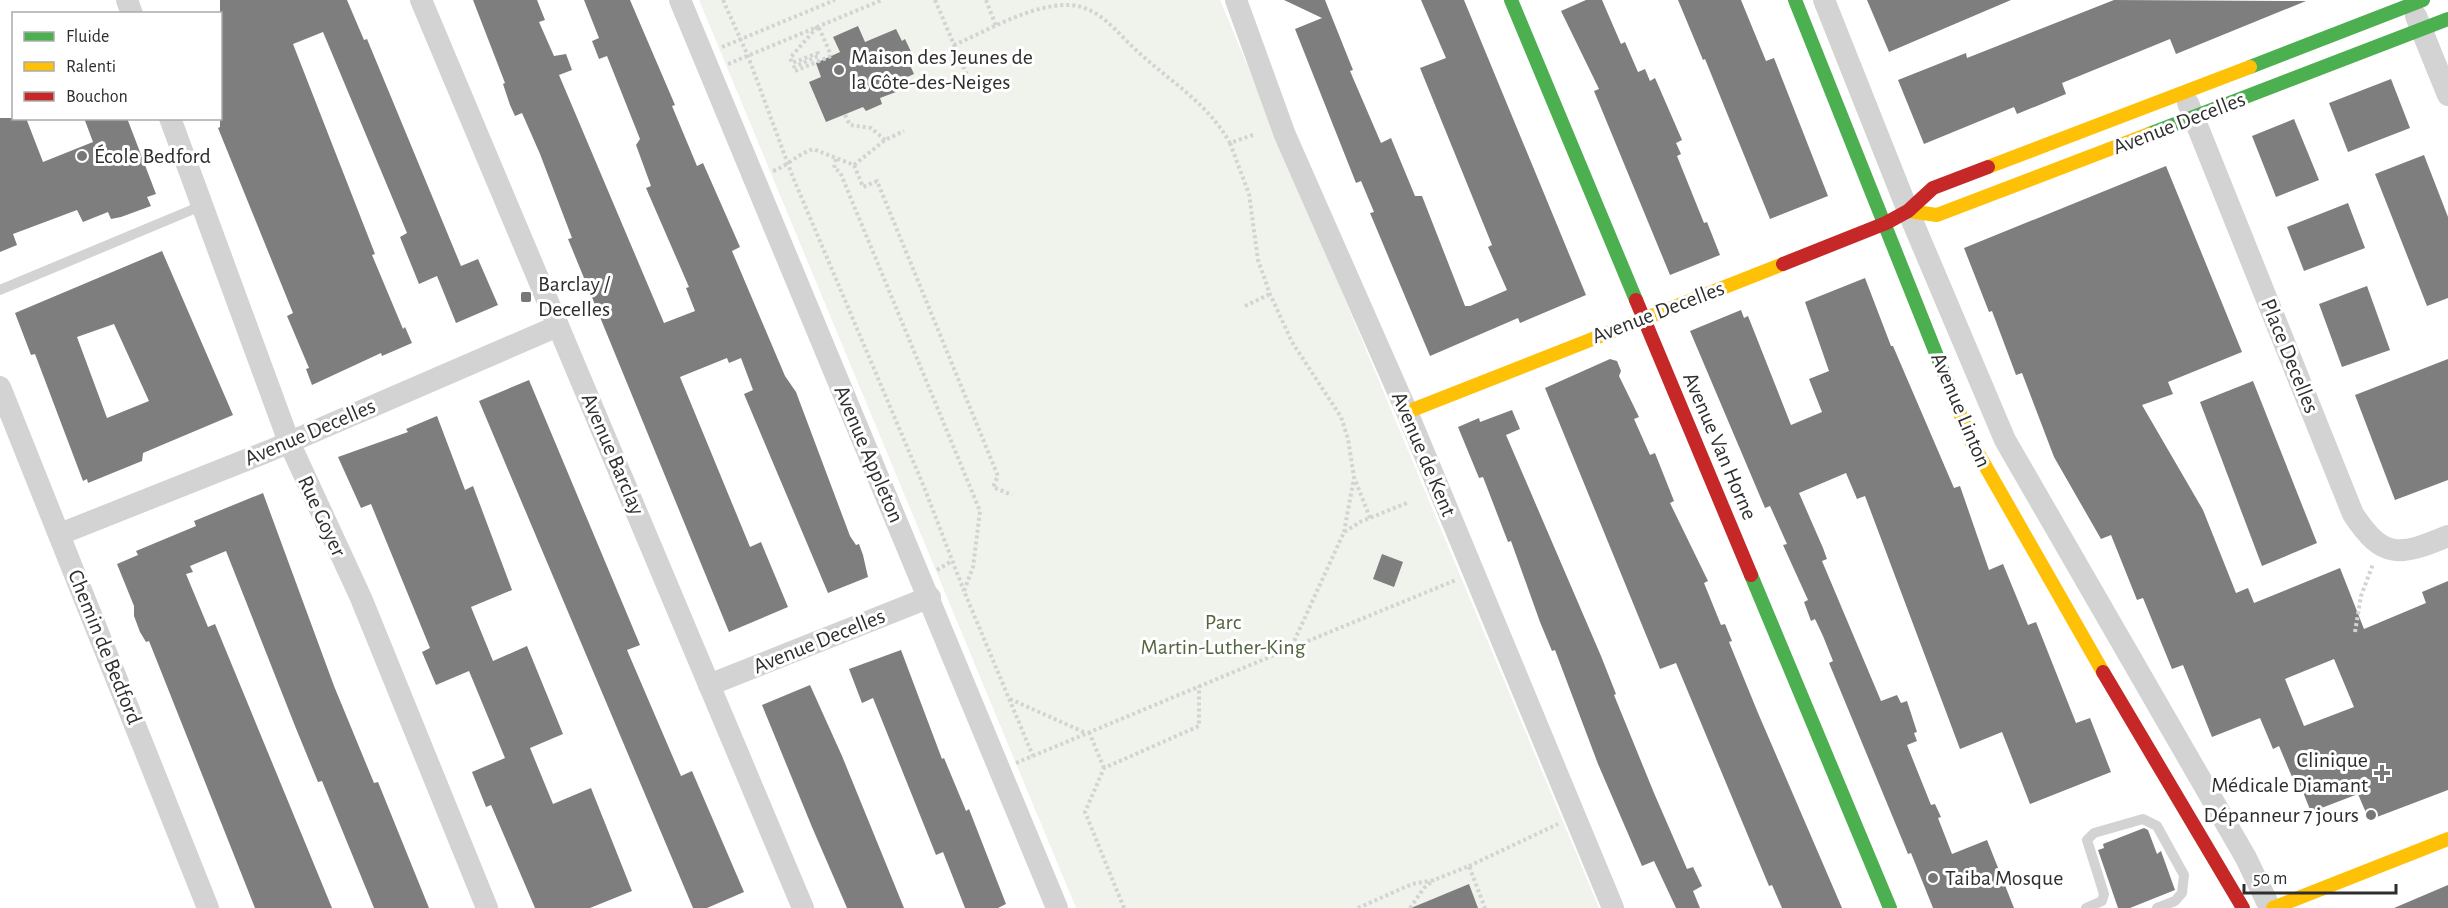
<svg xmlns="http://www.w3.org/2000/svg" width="2448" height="908" font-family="'Alegreya Sans',sans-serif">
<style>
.green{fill:#f0f3ec}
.building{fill:#7e7e7e;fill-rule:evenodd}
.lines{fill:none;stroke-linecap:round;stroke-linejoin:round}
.path{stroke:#d3d3d3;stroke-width:4;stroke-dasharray:3 3;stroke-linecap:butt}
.lane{stroke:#d3d3d3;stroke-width:10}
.street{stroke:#d3d3d3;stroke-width:22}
.fast{stroke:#4caf50;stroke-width:14}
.slow{stroke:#ffc107;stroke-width:14}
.jam{stroke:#c62828;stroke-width:14}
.poi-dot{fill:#777;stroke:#fff;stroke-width:2}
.labels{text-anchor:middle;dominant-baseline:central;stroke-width:6;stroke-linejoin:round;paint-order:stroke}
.poi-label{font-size:22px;fill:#2e2e2e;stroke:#fff;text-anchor:start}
.street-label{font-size:22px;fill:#2e2e2e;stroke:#fff}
.park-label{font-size:22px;fill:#526540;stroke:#fff}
</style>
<rect width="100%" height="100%" fill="#fff"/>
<polygon class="green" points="699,0 1220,0 1599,908 1076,908"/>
<g class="building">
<polygon points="220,0 347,0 364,40 367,39 461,266 478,259 498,305 456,323 437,276 419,284 400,237 407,233 323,32 293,44 375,254 372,255 403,329 405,327 412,343 382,356 381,353 312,385 306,369 309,368 287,316 293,313 218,128 220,127"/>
<polygon points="473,0 537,0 545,20 539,22 554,56 566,54 572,70 559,75 664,323 695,311 686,288 689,287 646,188 651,186 636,145 640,139 607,56 599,59 592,41 599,38 584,0 630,0 675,105 672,106 697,166 703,163 740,247 732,251 785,376 796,392 850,536 856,545 859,544 863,555 868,577 828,593 744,394 753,390 741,358 729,363 727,358 680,377 750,547 761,542 788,607 729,632 568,239 572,238 540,154 522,113 515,116 510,105 503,84 505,83"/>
<polygon points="1284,0 1325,0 1353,70 1350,71 1381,143 1391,138 1415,196 1422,196 1465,306 1470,306 1507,290 1488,247 1492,245 1420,68 1446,58 1421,0 1464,0 1586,295 1520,323 1518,318 1430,356 1370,213 1374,212 1361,181 1356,183 1295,29 1322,18"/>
<polygon points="1586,0 1602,0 1621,44 1625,42 1638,72 1645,69 1650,81 1655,78 1682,140 1676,143 1681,154 1677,156 1704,223 1707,222 1720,255 1670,275 1594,91 1599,89 1561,11"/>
<polygon points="1678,0 1741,0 1766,61 1774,58 1828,196 1770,219 1705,59 1703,60"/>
<polygon points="1867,0 2011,0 1889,52"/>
<polygon points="2114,0 2306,1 2176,54 2170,39 2062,83 2066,94 2017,114 2014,107 1924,144 1898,80 1966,53 1967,58"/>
<polygon points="858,26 865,42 896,29 902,41 905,39 914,58 908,61 914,74 892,84 896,92 880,98 882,104 866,111 863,107 826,122 809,82 821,77 816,63 840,52 833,37"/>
<polygon points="2391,79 2410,128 2348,152 2329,103"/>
<polygon points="0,118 26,118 43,162 93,142 84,118 127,118 156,194 147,197 151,206 121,217 111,219 108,212 83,222 77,210 13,234 17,245 0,252"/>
<polygon points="2294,119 2319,180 2276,197 2252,136"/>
<polygon points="2424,155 2448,217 2448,298 2427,306 2375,174"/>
<path d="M2166,166L2242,352L2168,382L2173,394L2142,405L2203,510L2236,593L2248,588L2254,603L2340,568L2364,629L2426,603L2422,592L2448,581V790L2369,820L2358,794L2311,812L2299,782L2295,784L2279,746L2273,749L2260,718L2212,737L2183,665L2172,669L2143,598L2137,600L2111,535L2101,539L2054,457L2022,373L2016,375L1992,311L1989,312L1964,248ZM2334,659L2354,707L2304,726L2285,679Z"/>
<polygon points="2348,203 2365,248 2304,271 2287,227"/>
<path d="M162,251L233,415L143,453L142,461L88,483L87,479L83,481L35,354L31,355L15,313ZM114,324L149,401L107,418L77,337Z"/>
<polygon points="1865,278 1891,346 1893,346 1954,488 1960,486 1989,570 2003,564 2028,625 2036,622 2076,723 2090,718 2111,772 2030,804 2002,732 1960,749 1865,496 1857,499 1846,473 1799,493 1823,548 1827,559 1822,561 1881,701 1897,695 1901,703 1907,701 1917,732 1914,733 1917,741 1907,745 1931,805 1935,804 1941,817 1938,818 1952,854 1987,840 2014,908 1933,908 1911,853 1908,854 1829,663 1833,661 1823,636 1815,619 1811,621 1804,602 1808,600 1783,545 1787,544 1770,506 1765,508 1690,331 1741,310 1744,318 1748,316 1791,425 1822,412 1809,379 1829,371 1805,302"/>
<polygon points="2367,286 2390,350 2342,367 2319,304"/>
<polygon points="1610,359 1617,361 1621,371 1619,376 1639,417 1634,419 1650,455 1655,453 1674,501 1670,503 1708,581 1704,583 1721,625 1725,624 1732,641 1729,642 1758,713 1842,908 1782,908 1772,885 1769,886 1676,663 1660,669 1545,388"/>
<polygon points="2448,359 2448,480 2395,500 2355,395"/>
<polygon points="529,380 640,645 627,650 681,776 692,771 744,892 707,908 693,908 479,401"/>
<polygon points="2253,381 2317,543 2262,566 2200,402"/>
<polygon points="1512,410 1520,429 1506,435 1601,656 1616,694 1614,695 1654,793 1687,869 1693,867 1702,886 1693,891 1700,908 1676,908 1654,861 1642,866 1598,764 1555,650 1552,651 1540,622 1511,541 1508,542 1483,477 1479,478 1458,427 1479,418 1480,422"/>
<polygon points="437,416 465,490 473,486 512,590 471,607 493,661 527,646 563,734 530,748 553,804 591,788 632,891 590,908 535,908 491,805 486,807 472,772 505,758 469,671 436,685 422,652 430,648 371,504 361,508 338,457 408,432 406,429"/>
<polygon points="263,493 334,686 374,783 378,782 429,908 374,908 322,781 318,782 295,726 226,551 190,566 193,572 186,574 208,627 215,624 332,908 255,908 149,641 146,642 140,632 134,616 134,606 117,564 138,555 136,551 196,526 194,521"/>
<polygon points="1382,554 1403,562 1394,587 1373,579"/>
<polygon points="901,650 942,759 944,758 964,806 966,811 969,809 1006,904 998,908 965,908 943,852 936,855 873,698 862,703 849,669"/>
<polygon points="810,685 842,756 904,908 847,908 812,827 762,705"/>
<polygon points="2144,828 2148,830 2157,854 2161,851 2175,890 2130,908 2118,908 2098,850 2104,848 2103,844"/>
<polygon points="1469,884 1478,908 1411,908"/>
<polygon points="2448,885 2448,908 2394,908"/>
</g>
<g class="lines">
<g class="path">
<polyline points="723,0 748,56 792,175 924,487 964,591"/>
<polyline points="935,0 972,87"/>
<polyline points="986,0 996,26"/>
<path d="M954,45C989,30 1031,4 1070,5C1100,7 1116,32 1136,50C1169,81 1207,102 1230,143L1253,135"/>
<polyline points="722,47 835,0"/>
<path d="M831,56L795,71L794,67L818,56V53L792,63L790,58L818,26C823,36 827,46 831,56"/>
<polyline points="728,64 882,0"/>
<polyline points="845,115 850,125 871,128 885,140"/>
<polyline points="1230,143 1249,194 1258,260 1270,294 1292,342 1341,417 1348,439 1354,477 1370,518"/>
<polyline points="836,159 834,168 840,172 980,511 973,567 964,591 1033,756"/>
<polyline points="854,165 885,140 904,131"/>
<path d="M773,171C789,165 796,155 813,149L854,165L863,187L877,181L998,476L993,487L1012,495"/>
<polyline points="1245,306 1270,294"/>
<polyline points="1344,532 1354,478"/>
<polyline points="937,570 952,561"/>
<polyline points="2355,632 2361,596 2373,564"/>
<polyline points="1291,648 1456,580"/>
<polyline points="1010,699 1086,733"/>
<polyline points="1089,732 1104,768"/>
<polyline points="1016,763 1291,648 1344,532 1360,522 1409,502"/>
<polyline points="1469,866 1558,824"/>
<polyline points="1124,908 1085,812 1104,768 1199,726 1199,686"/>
<polyline points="1358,908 1412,884 1434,880 1469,866 1485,908"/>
<polyline points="1410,908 1424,888 1434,880"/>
</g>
<g class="lane">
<polyline points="0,290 201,206"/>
<polyline points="2086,908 2102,901 2104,894 2087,840 2094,833 2143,819 2157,826 2184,875 2182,893 2175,901 2157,908"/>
</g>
<g class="street">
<polyline points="127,0 132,14"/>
<polyline points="421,0 803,908"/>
<polyline points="680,0 1057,908"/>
<polyline points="1236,0 1285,135 1407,412 1613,908"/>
<polyline points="1824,0 1908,211 2005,440 2246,858 2270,908"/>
<polyline points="2416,16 2448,95"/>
<path d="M2188,103L2353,514C2383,560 2400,556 2448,536"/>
<polyline points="170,118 289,442 361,598 487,908"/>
<polyline points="0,387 208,908"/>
<polyline points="60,534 269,451 558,326"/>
<polyline points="709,685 930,597"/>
</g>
<g class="fast">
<polyline points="1511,0 1636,300"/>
<polyline points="1795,0 1957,406"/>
<polyline points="2250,67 2423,0"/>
<polyline points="2149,134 2448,19"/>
<polyline points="1751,575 1890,908"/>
</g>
<g class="slow">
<polyline points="1988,167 2250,67"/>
<polyline points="1908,211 1937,215 2149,134"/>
<polyline points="1957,406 1971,441 2103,672"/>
<polyline points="1407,412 1783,264"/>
<polyline points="2273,908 2448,839"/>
</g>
<g class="jam">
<polyline points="1783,264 1886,223 1908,211 1933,188 1988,167"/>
<polyline points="1636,300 1751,575"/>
<polyline points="2103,672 2243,908"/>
</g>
</g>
<g class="poi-dot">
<circle cx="839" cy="70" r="6"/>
<circle cx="82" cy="156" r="6"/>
<rect x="520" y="291" width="12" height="12" rx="3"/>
<path d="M2379 764h6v6h6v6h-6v6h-6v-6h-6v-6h6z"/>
<circle cx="2371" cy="815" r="6"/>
<circle cx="1933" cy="878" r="6"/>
</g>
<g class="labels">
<g class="poi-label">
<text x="851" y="57">Maison des Jeunes de<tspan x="851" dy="25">la Côte-des-Neiges</tspan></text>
<text x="94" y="156">École Bedford</text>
<text x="538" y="284">Barclay /<tspan x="538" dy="25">Decelles</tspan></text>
<text x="2368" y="760" text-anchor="end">Clinique<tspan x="2368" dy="25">Médicale Diamant</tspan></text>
<text x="2359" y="815" text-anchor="end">Dépanneur 7 jours</text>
<text x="1945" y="878">Taiba Mosque</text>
</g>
<g class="street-label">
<text transform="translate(2179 123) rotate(-21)">Avenue Decelles</text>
<text transform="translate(1658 312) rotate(-21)">Avenue Decelles</text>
<text transform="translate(2290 356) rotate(68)">Place Decelles</text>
<text transform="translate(1961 410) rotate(67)">Avenue Linton</text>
<text transform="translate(310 432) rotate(-23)">Avenue Decelles</text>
<text transform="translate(1720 446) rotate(67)">Avenue Van Horne</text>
<text transform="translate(613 454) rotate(67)">Avenue Barclay</text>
<text transform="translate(869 454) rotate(67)">Avenue Appleton</text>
<text transform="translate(1424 454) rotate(67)">Avenue de Kent</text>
<text transform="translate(322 516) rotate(65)">Rue Goyer</text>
<text transform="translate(819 641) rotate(-22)">Avenue Decelles</text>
<text transform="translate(105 647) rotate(68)">Chemin de Bedford</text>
</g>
<g class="park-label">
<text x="1223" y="622">Parc<tspan x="1223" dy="25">Martin-Luther-King</tspan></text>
</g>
</g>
<rect x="12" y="12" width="210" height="108" fill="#ffffff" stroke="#ababab" stroke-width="1.5"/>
<rect x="24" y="32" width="30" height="9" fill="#4caf50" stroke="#ababab" stroke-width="1.5"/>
<text x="66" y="42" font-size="18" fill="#2e2e2e">Fluide</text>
<rect x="24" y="62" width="30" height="9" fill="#ffc107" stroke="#ababab" stroke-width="1.5"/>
<text x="66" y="72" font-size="18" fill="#2e2e2e">Ralenti</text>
<rect x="24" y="92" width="30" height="9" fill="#c62828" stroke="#ababab" stroke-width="1.5"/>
<text x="66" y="102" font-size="18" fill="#2e2e2e">Bouchon</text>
<path d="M2244 884v9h152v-9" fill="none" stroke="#2e2e2e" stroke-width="3"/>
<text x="2253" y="884" font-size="18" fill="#2e2e2e" stroke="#ffffff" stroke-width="4.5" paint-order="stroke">50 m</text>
</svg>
